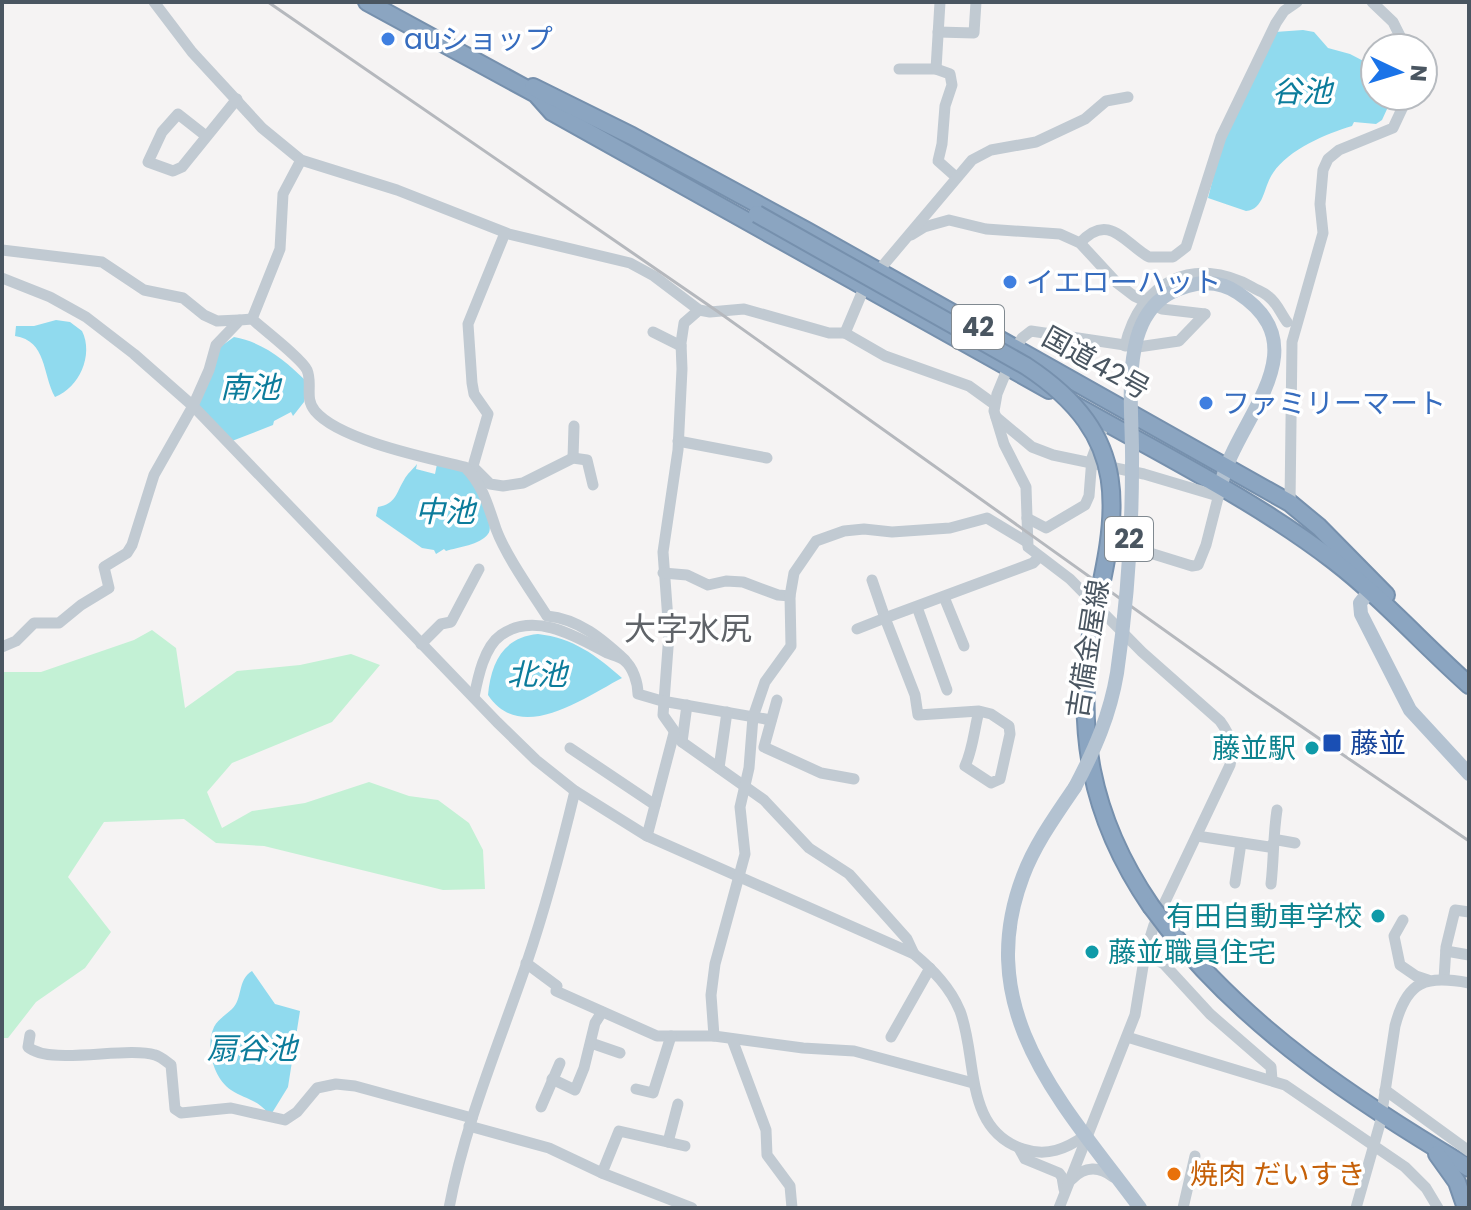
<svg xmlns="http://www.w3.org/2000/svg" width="1471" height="1210" font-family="Poppins,'Noto Sans JP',sans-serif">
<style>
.green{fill:#c3f1d5}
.water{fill:#90daee}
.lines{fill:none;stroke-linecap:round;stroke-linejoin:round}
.highway-casing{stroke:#7690ad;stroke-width:20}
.minor{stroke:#c1cad2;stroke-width:11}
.major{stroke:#b3c2d1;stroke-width:14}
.highway{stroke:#8ba5c1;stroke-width:16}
.rail{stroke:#b5b8bd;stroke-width:3}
.highway-bridge-casing{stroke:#7690ad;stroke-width:20;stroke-linecap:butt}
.major-bridge{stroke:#b3c2d1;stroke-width:14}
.highway-bridge{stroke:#8ba5c1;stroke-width:16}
.shop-dot{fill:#3f7fe0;stroke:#fff;stroke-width:3}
.transit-dot{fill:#1a4fb4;stroke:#fff;stroke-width:3}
.culture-dot{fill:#0f9aa8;stroke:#fff;stroke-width:3}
.food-dot{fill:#e8710a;stroke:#fff;stroke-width:3}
.labels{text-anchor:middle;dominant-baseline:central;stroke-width:7;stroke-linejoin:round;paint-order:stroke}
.shield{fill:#fff;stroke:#808990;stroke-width:2}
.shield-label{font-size:26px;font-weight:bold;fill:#4a5661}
.shop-label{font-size:28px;fill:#366cbe;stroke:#fff;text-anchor:start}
.street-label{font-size:28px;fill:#4a5661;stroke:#fff}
.transit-label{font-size:28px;fill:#164399;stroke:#fff;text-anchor:start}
.culture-label{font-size:28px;fill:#0d838f;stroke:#fff;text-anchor:end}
.food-label{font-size:28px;fill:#c56008;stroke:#fff;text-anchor:start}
.water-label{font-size:30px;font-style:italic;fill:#0c7c9b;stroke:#fff}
.quarter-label{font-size:32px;fill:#5f6368;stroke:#fff}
</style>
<rect width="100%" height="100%" fill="#f5f3f3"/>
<polygon class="green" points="152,630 176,648 185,708 237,671 300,665 351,654 380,665 332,722 232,763 207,792 222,828 252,811 305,803 369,782 409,796 438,800 469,823 483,850 485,889 443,890 264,846 216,843 184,819 104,822 68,877 111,932 85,968 36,1002 8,1038 2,1038 2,672 41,672 134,640"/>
<g class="water">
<path d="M1303,30L1314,32L1328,48L1350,54L1375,67V96H1393L1382,120L1376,124L1354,122L1352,126C1326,134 1289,149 1273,173C1263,187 1265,209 1246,211L1208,198L1221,147L1275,32Z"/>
<path d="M56,320L70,322L82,331C94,355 79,388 55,397C42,373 47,341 15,336L16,326H34Z"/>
<path d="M234,337C263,342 286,361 306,381L304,402L293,416L291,412L274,421L273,425L232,441L198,405L220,347Z"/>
<path d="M417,464L416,469L435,474L437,464C447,466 459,468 467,475C476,482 496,525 488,534C480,545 458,547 446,551L444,549L436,554L434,550L422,548L376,516L378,507C396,504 396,493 404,480C407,474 413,469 417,464Z"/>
<path d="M538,634C573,638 596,655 622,678C585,697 521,745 488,695C491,663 503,637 538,634Z"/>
<path d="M252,971L275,1004L300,1011L288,1087L272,1113H268C257,1099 244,1099 231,1090C213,1078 205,1046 214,1027C218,1019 226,1015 232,1009C243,999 237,980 252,971Z"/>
</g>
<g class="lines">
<g class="highway-casing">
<g id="highway">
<polyline points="367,2 536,94 552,112 1049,390"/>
<polyline points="533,87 632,136 807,231 1290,503 1319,527 1386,595"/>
<path d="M1073,404C1161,454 1253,499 1334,561C1382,598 1424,645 1469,685"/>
<path d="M1093,622C1074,728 1090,817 1151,906"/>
<path d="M1167,927C1248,1030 1358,1102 1469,1168"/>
<polyline points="1437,1154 1457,1182 1466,1208"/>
</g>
</g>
<g class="minor">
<polyline points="154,2 192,52 262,128 301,160 397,190 509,234 630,263 654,276 699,310 710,312 744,309 829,333 845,333"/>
<polyline points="1372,2 1393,22 1406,48"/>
<polyline points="938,32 974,33 976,2"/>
<polyline points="899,69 936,69 950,74 952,85 945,106 942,144 938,161 956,177"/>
<polyline points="936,69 940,2"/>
<polyline points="206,136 178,114 162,132 148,162 173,171 182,167 237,99"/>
<polyline points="911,235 924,227 949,220 986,229 1060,234 1080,243 1117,283 1134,296 1162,309 1205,314"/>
<path d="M1080,243C1109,211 1125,244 1149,257H1173L1186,247L1221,137L1276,23L1284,11L1297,2"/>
<polyline points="2,250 102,262 144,290 183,298 204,315 217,321 239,320"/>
<path d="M2,278L50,297L86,317L134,354L193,406L497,722L536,760L575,791L647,836L914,954C933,970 950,987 960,1011C978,1058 963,1129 1023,1149C1047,1157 1066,1149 1086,1135"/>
<polyline points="699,310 684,323 681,343 682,369 678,450 663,552 669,634 663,715 682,742 764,800 809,848 849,874 907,939 914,954"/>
<polyline points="252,319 280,249 283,194 301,160"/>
<polyline points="653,332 681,346"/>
<path d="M1125,346C1140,281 1194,255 1252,287C1258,291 1264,292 1269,297C1277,303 1281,314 1287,322"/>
<polyline points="994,404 969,386 885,356 845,333 864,288 972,160 991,150 1036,142 1085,119 1106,101 1128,97"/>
<polyline points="996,417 1032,447 1053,455 1144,474 1218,496"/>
<polyline points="678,441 767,458"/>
<polyline points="573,458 574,426"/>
<polyline points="475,469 490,484 503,486 523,483 573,458 587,460 593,485"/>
<polyline points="471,473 488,414 474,394 472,383 468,324 505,233"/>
<polyline points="1290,503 1292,342 1323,233 1320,204 1323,170 1328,159 1339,150 1393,128 1408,96"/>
<polyline points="1027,518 1046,528 1085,505 1089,496 1092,458 1105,422"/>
<polyline points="1150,553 1192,566 1198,565 1206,545 1220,490"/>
<polyline points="663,573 687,575 708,585 726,581 743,582 778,595 790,596"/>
<polyline points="944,597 964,646"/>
<polyline points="917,607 947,690"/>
<polyline points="857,629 885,618 872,580"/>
<polyline points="421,644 441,624 451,622 479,569"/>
<path d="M2,647L16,641L34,623H59L81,605L109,588L104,567L127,553L132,545L154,475L193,406L209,370L216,345L240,320L252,319C263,329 302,359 307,370C313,384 304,398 315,411C339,440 428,458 465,467C483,485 488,506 496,529C506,556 531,591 547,616C579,619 602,639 625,660"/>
<path d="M474,697C478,677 484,647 501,635C535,611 577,637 607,653C612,655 620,657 624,660C633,667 638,683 638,694L662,701L771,720"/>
<polyline points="777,700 764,747 821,773 854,779"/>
<path d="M979,711C974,730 973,749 965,766L991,783L1000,779L1010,734L1009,726L991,714L979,711L918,715L915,695L885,618L1033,563L1039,557"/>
<polyline points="682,742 687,705"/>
<polyline points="570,748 655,805"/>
<polyline points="719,768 727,712"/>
<polyline points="647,836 674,733"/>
<polyline points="1197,836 1269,847 1278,840 1295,843"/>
<polyline points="1235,883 1241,843"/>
<path d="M1271,884C1274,858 1273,835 1277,810"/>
<polyline points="1403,920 1394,936 1400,965 1416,976 1428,980"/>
<polyline points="1446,951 1469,955"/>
<polyline points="1145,954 1164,964 1210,1014 1271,1067 1272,1080"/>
<polyline points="526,963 557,986 556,991 657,1036 714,1036 803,1048 854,1051 973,1083"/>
<polyline points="1444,979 1446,947 1455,910 1469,912"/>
<path d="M30,1035L28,1047C50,1066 126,1046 155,1055C160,1056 167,1062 171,1065L175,1109L181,1113L231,1108L285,1120L297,1112L317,1088L336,1084L355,1086L472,1118"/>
<polyline points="714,1036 711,995 715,964 745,854 740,807 749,768 753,717 765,682 791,646 790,596 794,573 816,541 844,531 864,529 892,532 950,528 987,518 1027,542"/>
<polyline points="891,1037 930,968"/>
<polyline points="1127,1037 1285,1085 1405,1167 1426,1188 1438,1208"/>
<polyline points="732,1039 766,1130 767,1155 790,1186 792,1208"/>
<polyline points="591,1043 620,1053"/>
<polyline points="552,1079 575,1090 584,1068 595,1023 602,1012"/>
<polyline points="636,1089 653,1093 671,1036"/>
<polyline points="1385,1090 1469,1151"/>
<path d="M1383,1105L1395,1026C1407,980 1426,975 1469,983"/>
<polyline points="541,1107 560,1063"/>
<polyline points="469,1126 549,1148 602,1173 692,1208"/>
<polyline points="668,1142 678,1104"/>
<polyline points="1019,1148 1025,1159 1059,1173 1062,1177 1064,1189"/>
<polyline points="602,1173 619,1131 685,1146"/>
<path d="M1072,1179C1085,1166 1099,1166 1113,1177"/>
<path d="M449,1208C465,1123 499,1044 527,962C546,906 561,849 575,791"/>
<path d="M1059,1208L1135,1015L1145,954L1154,925L1230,765C1234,747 1231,736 1220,721L1142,652L1070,579L1028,547L1026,487L1004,444L994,411L997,394L1016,348L1022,338L1031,331L1138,347L1179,341L1205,314"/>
<polyline points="1183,1208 1195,1156"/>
<polyline points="1356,1208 1381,1120"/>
</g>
<g class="major">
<path d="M1168,294C1191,282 1216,278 1238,293C1324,349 1232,423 1221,486"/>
<polyline points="1375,584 1360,603 1361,614 1410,710 1469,774"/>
<path d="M1075,787C1056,815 1035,844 1023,876C971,1013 1065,1106 1140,1208"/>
</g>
<use href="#highway" class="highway"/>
<polyline class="rail" points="268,2 717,311 1254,694 1469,841"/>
<g class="highway-bridge-casing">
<g id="highway-bridge">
<path d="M757,214L1026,366C1135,438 1118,511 1093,622"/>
<polyline points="1151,906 1167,927"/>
</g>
</g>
<path class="major-bridge" d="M1075,787C1095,749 1110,715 1117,673C1127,605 1132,534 1132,466C1133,424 1126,379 1137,338C1142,320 1152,304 1168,294"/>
<use href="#highway-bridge" class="highway-bridge"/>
</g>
<g class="shop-dot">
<circle cx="388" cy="39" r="8"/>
<circle cx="1010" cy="282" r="8"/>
<circle cx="1206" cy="403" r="8"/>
</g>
<rect class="transit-dot" x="1322" y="733" width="20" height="20" rx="4"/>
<g class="culture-dot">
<circle cx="1312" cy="748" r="8"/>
<circle cx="1378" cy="916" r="8"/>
<circle cx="1092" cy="952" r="8"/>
</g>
<circle class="food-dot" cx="1174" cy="1174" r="8"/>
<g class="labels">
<g class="shield">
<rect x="952" y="305" width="52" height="44" rx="6"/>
<rect x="1105" y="517" width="48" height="44" rx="6"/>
</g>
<g class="shield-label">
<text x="978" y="327">42</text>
<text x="1129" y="539">22</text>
</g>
<g class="shop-label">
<text x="404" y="39">auショップ</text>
<text x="1026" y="282">イエローハット</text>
<text x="1222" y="403">ファミリーマート</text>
</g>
<g class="street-label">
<text transform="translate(1096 363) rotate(29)">国道42号</text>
<text transform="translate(1088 649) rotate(-81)">吉備金屋線</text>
</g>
<g class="transit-label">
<text x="1350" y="743">藤並</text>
</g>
<g class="culture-label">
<text x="1296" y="748">藤並駅</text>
<text x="1362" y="916">有田自動車学校</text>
<text x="1108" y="952" text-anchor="start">藤並職員住宅</text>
</g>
<g class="food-label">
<text x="1190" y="1174">焼肉 だいすき</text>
</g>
<g class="water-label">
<text x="1302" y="91">谷池</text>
<text x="250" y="387">南池</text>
<text x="445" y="511">中池</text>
<text x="537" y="674">北池</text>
<text x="252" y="1048">扇谷池</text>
</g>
<g class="quarter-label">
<text x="688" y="628">大字水尻</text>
</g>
</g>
<rect width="1471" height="1210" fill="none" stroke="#4a5661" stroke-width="8"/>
<g transform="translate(1399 72) rotate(94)"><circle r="38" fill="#ffffff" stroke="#b7bbc0" stroke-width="2"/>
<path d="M0-6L14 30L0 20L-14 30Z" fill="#1a73e8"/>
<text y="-12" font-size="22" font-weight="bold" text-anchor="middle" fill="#4a5661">N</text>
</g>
</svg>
